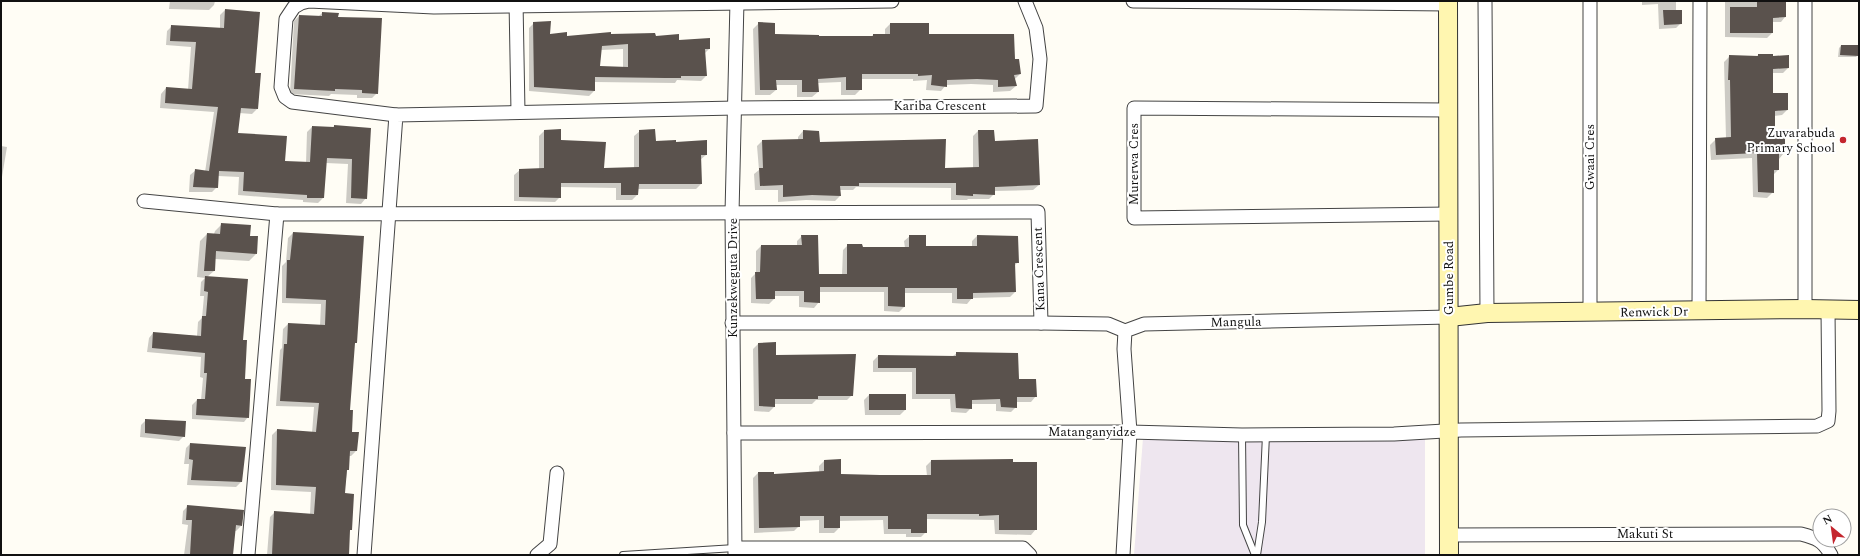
<svg xmlns="http://www.w3.org/2000/svg" width="1860" height="556" font-family="Spectral,serif">
<style>
.industrial{fill:#eee6ef}
.shadow{fill:#0003;fill-rule:evenodd}
.building{fill:#5a524d;fill-rule:evenodd}
.lines{fill:none;stroke-linecap:round;stroke-linejoin:round}
.lane-casing{stroke:#444;stroke-width:8}
.street-casing{stroke:#444;stroke-width:15}
.secondary-casing{stroke:#333;stroke-width:20}
.lane{stroke:#fff;stroke-width:6}
.street{stroke:#fff;stroke-width:13}
.secondary{stroke:#fff6b0;stroke-width:18}
.poi-dot{fill:#c4262e;stroke:#fff;stroke-width:1.5}
.labels{text-anchor:middle;dominant-baseline:central;stroke-width:4;stroke-linejoin:round;paint-order:stroke}
.street-label{font-size:13px;fill:#111;stroke:#fff}
.poi-label{font-size:13px;fill:#111;stroke:#fff;text-anchor:end}
</style>
<rect width="100%" height="100%" fill="#fffdf5"/>
<polygon class="industrial" points="1143,438 1425,438 1425,555 1134,555"/>
<g class="shadow">
<polygon points="170,1 215,1 214,5 209,10 169,9"/>
<polygon points="1642,1 1676,1 1676,11 1681,23 1676,28 1659,29 1658,4 1642,5"/>
<polygon points="1716,1 1785,1 1785,17 1781,22 1772,22 1772,33 1767,38 1725,37 1725,2"/>
<polygon points="225,10 254,74 257,109 252,114 239,113 236,134 284,162 306,163 307,132 312,127 332,128 334,126 370,129 366,198 361,204 346,203 348,164 326,163 323,198 318,203 303,202 303,200 238,195 239,177 218,176 217,187 212,192 189,192 190,175 196,170 205,172 214,112 160,108 161,94 166,88 188,90 191,47 166,45 167,31 172,26 220,29 220,15"/>
<polygon points="322,13 337,18 377,93 372,98 357,98 357,95 331,94 329,96 290,94 294,21 299,16 318,17"/>
<path d="M534,23L549,35L566,37L610,35L655,37L678,41L709,49L704,54L706,76L701,81L677,80L675,83L594,82V91L589,96L529,91V28ZM623,49V68L599,67L601,50Z"/>
<polygon points="759,23 774,35 818,37 871,37 873,35 885,35 885,29 890,24 1014,60 1020,74 1014,80 1016,86 1010,91 993,92 993,85 971,84 946,85 941,91 926,90 927,80 913,81 913,79 861,79 861,89 855,95 841,95 841,82 818,83 818,92 812,97 797,97 797,85 776,85 776,90 770,95 755,95 753,29"/>
<polygon points="1841,46 1858,55 1856,57 1838,57 1839,48"/>
<polygon points="1758,55 1772,57 1788,68 1783,73 1772,73 1772,94 1787,110 1782,115 1774,116 1774,136 1784,153 1779,159 1778,170 1773,175 1773,192 1767,198 1753,197 1752,158 1711,160 1710,145 1716,139 1726,139 1724,62 1730,56 1756,57"/>
<polygon points="544,131 603,169 634,168 634,136 640,131 655,142 674,143 706,155 700,160 701,184 696,189 637,189 637,195 632,200 616,200 616,188 560,187 560,197 555,202 514,201 514,175 520,170 539,169 539,136"/>
<polygon points="803,131 819,143 944,169 973,170 973,136 978,131 994,142 1039,185 1033,190 994,191 994,194 989,199 968,199 967,200 951,200 951,188 856,187 853,190 840,190 840,196 835,201 806,200 778,202 778,190 755,190 754,174 759,170 757,146 762,141 798,140 798,137"/>
<polygon points="1,146 7,147 1,183"/>
<polygon points="222,224 249,237 256,254 249,261 215,259 214,271 207,277 242,341 244,380 248,417 244,422 192,419 192,405 197,400 201,400 203,378 200,377 201,357 147,352 149,338 153,333 197,336 198,322 202,318 204,296 200,296 201,282 205,278 197,277 200,241 207,234 214,234 215,231"/>
<polygon points="293,233 356,342 354,344 349,411 351,432 356,451 351,456 349,456 344,494 351,529 349,532 347,555 267,555 270,517 275,512 310,515 311,492 271,490 272,435 277,430 312,433 314,407 276,406 280,350 282,348 283,329 288,324 320,326 321,304 282,303 282,266 286,262 288,238"/>
<polygon points="802,236 818,275 842,275 843,250 848,245 862,248 905,248 904,241 910,236 925,247 972,247 972,241 977,236 1018,262 1014,266 1015,292 1010,297 972,298 967,304 952,303 952,293 904,293 904,307 899,312 884,311 884,292 819,292 819,302 814,308 799,307 799,296 774,296 774,299 769,304 751,303 751,278 756,273 756,251 761,246 797,246 797,241"/>
<polygon points="758,344 775,356 852,395 847,400 816,400 812,404 774,404 774,407 769,412 754,411 753,349"/>
<polygon points="957,353 1018,380 1036,396 1031,402 1016,402 1016,407 1011,412 996,411 996,404 971,404 971,408 966,413 951,412 950,399 912,399 912,372 873,372 873,361 878,356 953,356"/>
<polygon points="869,395 905,410 900,415 865,415 864,400"/>
<polygon points="146,420 184,436 179,441 140,437 141,425"/>
<polygon points="190,444 245,448 241,482 236,487 187,485 189,464 184,464 186,448"/>
<polygon points="824,461 840,475 927,476 926,466 931,461 1036,529 1031,535 995,534 994,520 926,519 926,532 921,537 906,537 906,534 884,534 883,520 839,521 839,528 834,533 819,533 819,520 799,521 799,526 794,531 754,533 753,478 758,473 774,475 819,472 819,466"/>
<polygon points="188,506 241,526 236,531 234,531 232,555 184,555 188,525 182,524 183,511"/>
</g>
<g class="building">
<polygon points="1786,1 1786,17 1773,18 1773,33 1730,33 1730,7 1757,7 1757,2"/>
<polygon points="225,9 260,12 255,73 261,73 258,109 241,108 238,133 287,136 285,161 310,162 312,126 334,127 334,125 371,128 367,199 351,198 352,159 327,158 324,198 307,198 307,195 243,191 244,172 219,171 218,188 193,187 195,169 209,171 218,107 165,103 166,87 192,89 196,42 170,41 171,25 224,28"/>
<polygon points="1663,10 1682,10 1682,24 1664,25"/>
<polygon points="322,12 339,13 338,17 382,18 378,94 362,93 362,90 335,89 335,91 294,89 299,15 322,16"/>
<path d="M551,21L550,34L567,32V36L611,32V34L655,33L656,36L679,34V40L710,38V49H705L707,76H681V78H665L595,77V91L534,87L533,22ZM628,44V67L600,66L602,46Z"/>
<polygon points="758,22 775,23 775,34 819,35 819,36 873,36 873,34 890,34 890,23 929,23 929,34 1014,34 1015,59 1019,59 1021,74 1014,75 1017,86 998,87 998,80 977,79 947,80 947,87 931,85 932,75 918,76 918,74 862,74 862,90 846,90 846,77 818,79 819,92 802,92 802,80 776,80 777,90 760,90"/>
<polygon points="1841,45 1859,45 1859,56 1840,55"/>
<polygon points="1758,54 1773,54 1773,56 1789,55 1789,68 1773,69 1773,93 1788,93 1788,110 1775,111 1775,135 1785,135 1785,154 1779,154 1779,170 1774,170 1774,193 1758,192 1757,153 1716,155 1715,138 1731,137 1730,80 1728,80 1729,55 1758,56"/>
<polygon points="561,129 561,140 606,142 604,168 639,167 639,130 655,129 656,141 676,140 676,142 707,140 707,155 701,155 702,184 639,184 638,195 621,195 621,183 561,183 561,198 519,197 519,169 544,168 544,130"/>
<polygon points="803,130 819,131 820,142 946,139 945,168 979,167 978,130 994,130 995,141 1038,139 1040,185 995,187 995,195 973,194 973,196 956,195 956,183 859,183 859,186 840,186 841,196 812,195 783,197 783,185 760,186 759,168 763,168 762,140 803,139"/>
<polygon points="221,223 251,225 250,236 258,236 257,254 216,251 215,271 204,271 207,233 220,234"/>
<polygon points="293,232 364,236 357,343 355,343 350,410 353,410 352,432 359,432 357,451 350,451 349,470 347,470 345,493 354,494 352,530 350,530 349,555 272,555 274,511 314,514 316,487 276,485 277,429 316,432 319,403 280,401 284,344 287,344 288,323 325,325 326,300 286,298 287,260 290,260"/>
<polygon points="801,235 818,235 819,274 847,274 847,244 862,244 863,247 909,247 909,235 926,235 926,246 977,246 977,235 1018,236 1019,263 1015,263 1016,292 973,293 973,299 957,299 957,288 905,288 905,307 888,306 888,287 820,287 820,303 804,302 804,291 775,291 775,299 756,299 755,272 760,272 761,245 802,245"/>
<polygon points="205,276 248,279 243,340 247,340 245,379 251,379 249,418 196,415 197,399 205,399 207,373 204,373 205,353 152,348 153,332 201,336 202,316 206,316 208,292 204,291"/>
<polygon points="776,342 776,355 856,354 853,396 818,396 818,399 775,399 775,407 759,406 758,343"/>
<polygon points="956,352 1018,353 1019,379 1036,379 1037,397 1017,397 1017,408 1001,407 1000,399 972,400 972,409 956,408 955,394 916,394 916,368 878,368 878,355 956,356"/>
<rect x="869" y="394" width="37" height="16"/>
<polygon points="145,419 186,421 185,437 145,433"/>
<polygon points="190,443 246,447 242,482 191,480 193,460 189,459"/>
<polygon points="841,459 841,474 880,475 931,475 931,460 1013,459 1013,462 1037,462 1037,530 999,530 999,515 979,516 979,514 927,514 927,533 911,533 911,529 888,529 888,516 840,516 840,528 824,528 824,516 800,516 800,527 759,528 758,472 774,472 774,474 824,471 824,460"/>
<polygon points="187,505 244,510 242,526 236,525 233,555 190,555 192,520 186,520"/>
</g>
<g class="lines">
<g class="lane-casing">
<g id="lane">
<polyline points="1242,435 1243,525 1255,555"/>
<polyline points="623,555 735,548"/>
<polyline points="1257,555 1262,522 1266,435"/>
</g>
</g>
<g class="street-casing">
<g id="street">
<polyline points="516,1 518,112"/>
<polyline points="1133,1 1448,4"/>
<polyline points="1485,1 1487,313"/>
<polyline points="1447,110 1134,108 1134,218 1449,214"/>
<polyline points="396,115 292,102 285,97 281,87 286,19 294,7 301,3 309,1 434,7 892,1"/>
<polyline points="144,201 277,214 1038,212 1041,323 732,323"/>
<polyline points="1805,309 1805,1"/>
<polyline points="1699,311 1700,1"/>
<polyline points="1590,312 1590,1"/>
<polyline points="1041,323 1108,324 1125,331"/>
<polyline points="734,433 1130,432 1242,435 1394,434 1461,430 1817,426 1828,421 1829,411 1828,310"/>
<path d="M1449,535L1801,534C1816,538 1823,540 1831,555"/>
<polyline points="735,548 1023,548 1030,555"/>
<polyline points="248,555 277,214"/>
<polyline points="364,555 396,115 736,108 1036,106 1040,59 1036,28 1025,1"/>
<polyline points="537,555 550,544 557,473"/>
<polyline points="735,555 732,213 737,1"/>
<polyline points="1123,555 1130,432 1124,349 1125,331 1144,324 1449,317"/>
</g>
</g>
<g class="secondary-casing">
<g id="secondary">
<polyline points="1448,1 1449,555"/>
<polyline points="1449,317 1487,313 1805,309 1859,310"/>
</g>
</g>
<use href="#lane" class="lane"/>
<use href="#street" class="street"/>
<use href="#secondary" class="secondary"/>
</g>
<circle class="poi-dot" cx="1843" cy="140" r="4"/>
<g class="labels">
<g class="street-label">
<text x="940" y="106">Kariba Crescent</text>
<text transform="translate(1590 157) rotate(-90)">Gwaai Cres</text>
<text transform="translate(1134 164) rotate(-90)">Murerwa Cres</text>
<text transform="translate(1039 269) rotate(-92)">Kana Crescent</text>
<text transform="translate(733 278) rotate(-90)">Kunzekweguta Drive</text>
<text transform="translate(1449 278) rotate(-90)">Gumbe Road</text>
<text transform="translate(1654 312) rotate(-1)">Renwick Dr</text>
<text transform="translate(1236 322) rotate(-1)">Mangula</text>
<text x="1092" y="432">Matanganyidze</text>
<text x="1645" y="534">Makuti St</text>
</g>
<g class="poi-label">
<text x="1835" y="133">Zuvarabuda<tspan x="1835" dy="15">Primary School</tspan></text>
</g>
</g>
<rect width="1860" height="556" fill="none" stroke="#111111" stroke-width="4"/>
<g transform="translate(1832 528) rotate(331)"><circle r="19" fill="#ffffff" stroke="#a0a0a0"/>
<path d="M0-3L7 15L0 10L-7 15Z" fill="#c4262e"/>
<text y="-6" font-size="11" font-weight="bold" text-anchor="middle" fill="#111111">N</text>
</g>
</svg>
